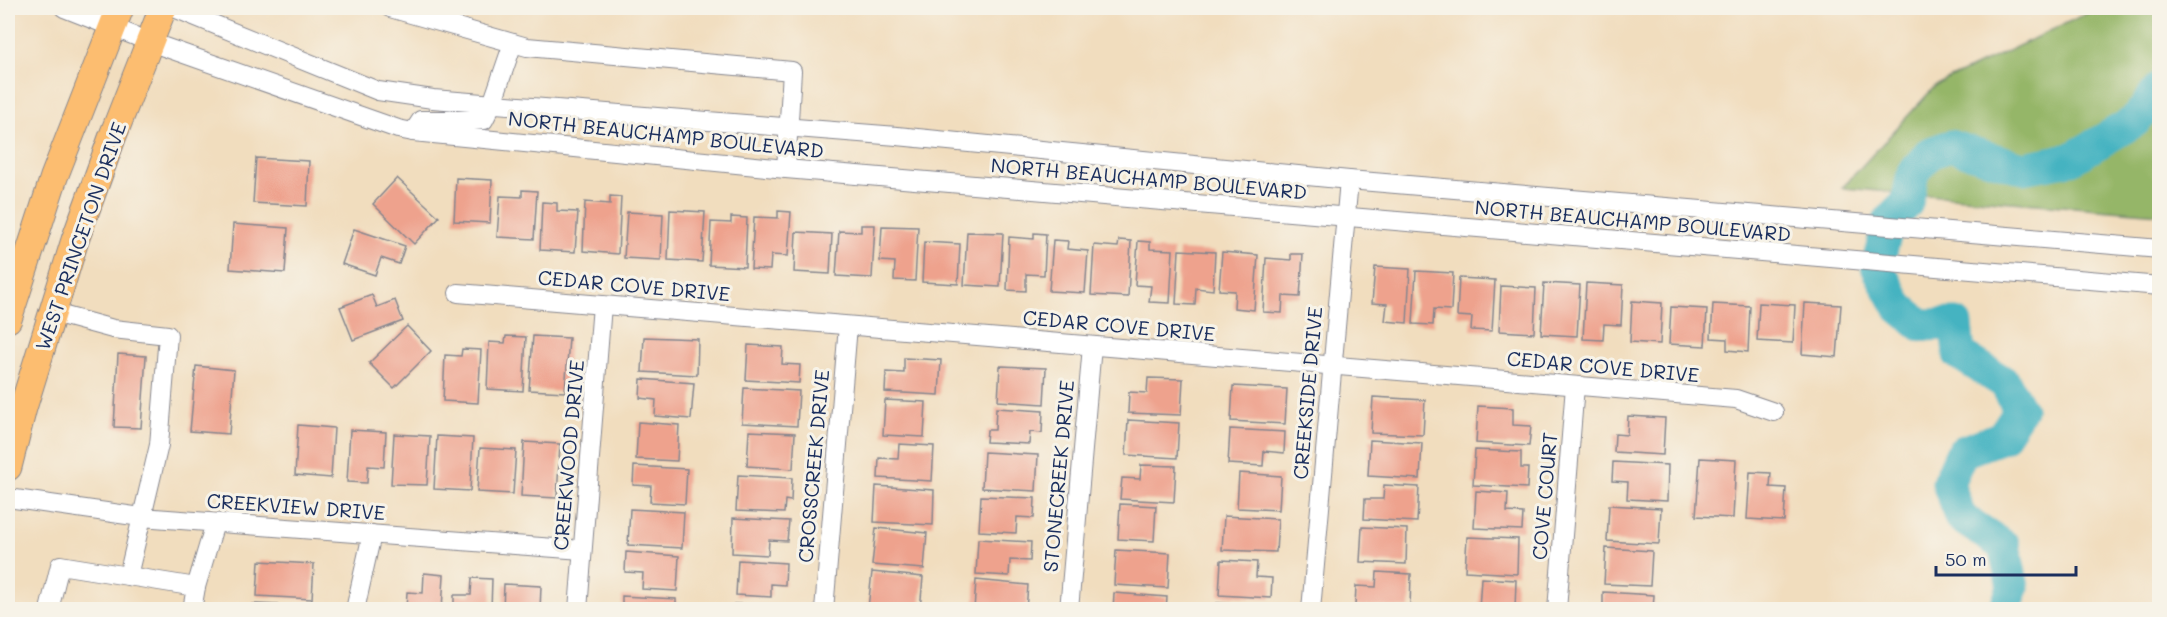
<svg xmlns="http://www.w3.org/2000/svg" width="2167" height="617" font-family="Mali,sans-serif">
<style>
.forest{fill:#95b668;stroke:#587263;stroke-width:1.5}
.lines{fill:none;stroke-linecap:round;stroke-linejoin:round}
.river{stroke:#45b3c1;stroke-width:33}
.building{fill:#eea28d}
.minor-casing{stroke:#86868e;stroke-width:20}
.highway-casing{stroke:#86868e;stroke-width:29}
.minor{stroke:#fff;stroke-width:18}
.highway{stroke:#fcbd6f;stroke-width:27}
.labels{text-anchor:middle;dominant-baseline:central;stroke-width:6;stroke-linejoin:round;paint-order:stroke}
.street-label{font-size:20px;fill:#1b2f5e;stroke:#f7f3e8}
</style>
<rect width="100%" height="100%" fill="#f7f3e8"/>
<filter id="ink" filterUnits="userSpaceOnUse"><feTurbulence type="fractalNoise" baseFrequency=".0167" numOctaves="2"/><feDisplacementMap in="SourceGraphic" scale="12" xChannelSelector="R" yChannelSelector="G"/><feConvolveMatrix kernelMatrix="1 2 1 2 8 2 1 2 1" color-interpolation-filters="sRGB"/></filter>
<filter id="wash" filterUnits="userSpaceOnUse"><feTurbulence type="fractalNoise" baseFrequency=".008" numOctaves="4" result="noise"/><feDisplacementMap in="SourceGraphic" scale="24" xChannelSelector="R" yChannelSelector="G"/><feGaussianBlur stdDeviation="1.35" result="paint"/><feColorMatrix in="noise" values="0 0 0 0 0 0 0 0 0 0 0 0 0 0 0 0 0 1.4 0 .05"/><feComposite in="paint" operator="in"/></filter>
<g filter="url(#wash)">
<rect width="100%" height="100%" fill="#f1ddbe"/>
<polygon class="forest" points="2098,8 2159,8 2159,214 1842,188 1936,85"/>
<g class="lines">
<polyline class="river" points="2005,610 2013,587 2004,546 1960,517 1948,483 1962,452 2002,437 2020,410 2005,383 1959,354 1956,324 1921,325 1899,307 1877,267 1889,221 1907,203 1913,173 1930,153 1950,146 2023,168 2071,159 2135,121 2160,88"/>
</g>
<g id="blocks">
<g class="building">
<polygon points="256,158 309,161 307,206 253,203"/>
<polygon points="397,178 439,217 414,244 373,204"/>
<polygon points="456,178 492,180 490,223 454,221"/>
<polygon points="522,190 537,191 534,239 497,237 500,196 522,197"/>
<polygon points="610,196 621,197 618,254 583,251 585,202 610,204"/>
<polygon points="542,202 557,203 557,211 578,212 575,252 540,250"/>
<polygon points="670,210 705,212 702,262 668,260"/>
<polygon points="778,211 791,212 788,256 771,255 770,270 751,269 754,217 778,218"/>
<polygon points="627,212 663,214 661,260 624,258"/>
<polygon points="731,217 747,218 745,267 709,265 711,222 731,223"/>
<polygon points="233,224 288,228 285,273 230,269"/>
<polygon points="861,225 875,225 872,278 836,276 839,231 861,232"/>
<polygon points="882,226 918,227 915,281 894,280 895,262 880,261"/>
<polygon points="354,229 405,246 399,264 381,258 375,275 342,264"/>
<polygon points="796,232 832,234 830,274 794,272"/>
<polygon points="967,232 1003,233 1000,287 964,285"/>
<polygon points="1034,233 1046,234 1044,275 1026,274 1026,291 1007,290 1009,237 1034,239"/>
<polygon points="1053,240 1068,241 1067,249 1088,251 1085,293 1049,291"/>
<polygon points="1119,240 1131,241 1128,297 1091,295 1094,245 1118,247"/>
<polygon points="1138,241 1150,242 1150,249 1173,250 1170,303 1149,302 1151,286 1135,285"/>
<polygon points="924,242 960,244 958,284 922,282"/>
<polygon points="1179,250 1215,252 1213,290 1196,288 1195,305 1176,304"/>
<polygon points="1222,252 1258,255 1254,310 1234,308 1235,291 1219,290"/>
<polygon points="1291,254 1303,254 1300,297 1283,296 1282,313 1263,312 1266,258 1291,260"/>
<polygon points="1375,267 1410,269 1407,323 1385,321 1387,304 1372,303"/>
<polygon points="1416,271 1453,273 1451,310 1434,309 1433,325 1413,324"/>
<polygon points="1459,278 1495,280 1492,331 1471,330 1472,317 1457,316"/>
<polygon points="1544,283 1580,285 1577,336 1541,334"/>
<polygon points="1586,283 1623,285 1621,325 1604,324 1603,340 1583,339"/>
<polygon points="1501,286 1536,288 1534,333 1499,331"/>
<polygon points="372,295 377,307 395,300 403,321 353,340 340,307"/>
<polygon points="1632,301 1662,303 1660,344 1630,342"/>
<polygon points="1759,303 1795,305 1793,343 1757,341"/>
<polygon points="1805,303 1841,305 1837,357 1802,354"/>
<polygon points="1713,304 1750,306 1748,352 1727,350 1727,339 1711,338"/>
<polygon points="1671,307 1707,309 1705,346 1669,344"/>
<polygon points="407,326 431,351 394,388 369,363"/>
<polygon points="506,336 526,337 523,391 487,389 489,342 505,343"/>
<polygon points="533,336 569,338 565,392 529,390"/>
<polygon points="644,337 698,339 697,375 642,372"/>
<polygon points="748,345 783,347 782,364 800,365 799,383 746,380"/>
<polygon points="462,349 481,350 478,403 443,401 445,355 461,356"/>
<polygon points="118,354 146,356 141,428 114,427"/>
<polygon points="904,358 941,360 939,395 885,392 886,372 904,373"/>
<polygon points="196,366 234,370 229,434 190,431"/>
<polygon points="1000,366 1046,368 1044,404 998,401"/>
<polygon points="1148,378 1183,379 1181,415 1128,413 1129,392 1147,393"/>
<polygon points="641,379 694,383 691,419 655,416 656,400 640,398"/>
<polygon points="1233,386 1287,389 1285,424 1231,421"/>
<polygon points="744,388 799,391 797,426 742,423"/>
<polygon points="1373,397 1425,400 1423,435 1371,433"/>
<polygon points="885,400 926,402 924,437 883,435"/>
<polygon points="1478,406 1513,408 1513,425 1531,426 1529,446 1476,443"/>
<polygon points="996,408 1043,411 1042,433 1030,432 1029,444 986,442 987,430 995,430"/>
<polygon points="1628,416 1665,418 1663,455 1614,452 1615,434 1627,435"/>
<polygon points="1128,420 1179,423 1177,458 1126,455"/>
<polygon points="638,422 679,425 677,461 636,459"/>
<polygon points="298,425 334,428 331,478 295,475"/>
<polygon points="1230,429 1285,432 1284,453 1264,451 1263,466 1228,464"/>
<polygon points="350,430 386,432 384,467 368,466 367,483 347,482"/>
<polygon points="749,431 795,433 793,469 747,466"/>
<polygon points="394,434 430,436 427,485 391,484"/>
<polygon points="437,436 473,438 470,491 434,489"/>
<polygon points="1370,440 1422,443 1420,479 1368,476"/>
<polygon points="524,442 560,444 557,498 521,496"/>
<polygon points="899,444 934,446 932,481 878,478 879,458 898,459"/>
<polygon points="480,448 516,450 513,494 477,492"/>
<polygon points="1475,450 1521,452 1521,468 1528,468 1527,488 1473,485"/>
<polygon points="984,452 1038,455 1036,491 982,488"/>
<polygon points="1700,458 1736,460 1733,518 1696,516"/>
<polygon points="1613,462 1668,465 1667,501 1627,499 1628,482 1612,481"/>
<polygon points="1141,465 1176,466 1174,502 1120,499 1122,478 1140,479"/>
<polygon points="634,466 687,469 685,504 650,502 651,486 633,485"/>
<polygon points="1750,472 1771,473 1770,487 1786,488 1784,521 1747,519"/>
<polygon points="1239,473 1281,476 1279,510 1237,508"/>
<polygon points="738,475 792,478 791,501 785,500 784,513 736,511"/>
<polygon points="1384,485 1419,487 1417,522 1364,519 1365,499 1383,499"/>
<polygon points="876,486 934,490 933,525 874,522"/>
<polygon points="1476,491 1508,493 1507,512 1523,513 1522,530 1474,528"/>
<polygon points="981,496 1035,498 1034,518 1017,517 1016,533 979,531"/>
<polygon points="1120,504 1156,506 1154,541 1118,539"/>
<polygon points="1609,505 1661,508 1659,544 1607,541"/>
<polygon points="630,509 684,512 682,548 628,545"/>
<polygon points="1224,516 1278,519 1276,552 1222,550"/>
<polygon points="733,518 789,521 787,541 769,540 768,555 732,553"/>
<polygon points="1362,527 1407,529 1406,564 1360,562"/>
<polygon points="876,528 927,533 924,569 872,565"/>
<polygon points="1467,537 1518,539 1517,574 1465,571"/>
<polygon points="978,539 1031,542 1030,561 1010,560 1009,576 976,574"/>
<polygon points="1606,548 1652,551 1650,586 1604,584"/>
<polygon points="1116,550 1170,553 1168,588 1114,585"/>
<polygon points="626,552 679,556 677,591 642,589 643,573 625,572"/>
<polygon points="738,560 786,563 785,585 771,584 771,597 736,595"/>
<polygon points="1221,560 1257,562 1256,577 1272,578 1271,598 1219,595"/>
<polygon points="259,561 314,564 312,599 257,596"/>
<polygon points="872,572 923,577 920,610 868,608"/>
<polygon points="1377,572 1411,574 1410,608 1355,606 1356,586 1376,587"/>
<polygon points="424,573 444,575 442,610 406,610 407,592 423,593"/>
<polygon points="472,578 492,579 491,610 454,610 454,595 471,595"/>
<polygon points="1481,578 1516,580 1515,610 1479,610"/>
<polygon points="976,580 1028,585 1026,610 974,610"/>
<polygon points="504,584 541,586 540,610 503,610"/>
<polygon points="1603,592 1654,595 1653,610 1603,610"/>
<polygon points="1114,593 1167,597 1166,610 1113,610"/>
<polygon points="622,596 676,599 676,610 622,610"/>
<polygon points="1217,603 1268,606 1267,610 1217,610"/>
<polygon points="253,604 307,606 307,610 253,610"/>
<polygon points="734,604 781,606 781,610 734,610"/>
</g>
</g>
</g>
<g filter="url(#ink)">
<use href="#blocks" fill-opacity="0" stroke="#86868e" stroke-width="1.5"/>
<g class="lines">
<g class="minor-casing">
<g id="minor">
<polyline points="64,8 150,42 398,129 413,132 786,169 2160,286"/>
<polyline points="174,8 378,91 433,99 897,136 1349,180 2160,249"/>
<polyline points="390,8 527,47 792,71 786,169"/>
<polyline points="413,132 421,120 484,120 492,104 513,43"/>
<polyline points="458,293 1736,399 1774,412"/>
<polyline points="8,498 141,517 582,550"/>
<polyline points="128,576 196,587 215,523"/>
<polyline points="49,610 60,565 128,576 159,445 168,335 113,329 54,313"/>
<polyline points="192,610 196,587"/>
<polyline points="355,610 372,534"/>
<polyline points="578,610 602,305"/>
<polyline points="824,610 848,326"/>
<polyline points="1069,610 1092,346"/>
<polyline points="1311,610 1349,180"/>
<polyline points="1557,610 1575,386"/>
</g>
</g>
<g class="highway-casing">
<g id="highway">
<polyline points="8,319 54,177 120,8"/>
<polyline points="8,467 23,408 75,240 112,138 163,8"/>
</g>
</g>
<use href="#minor" class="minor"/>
<use href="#highway" class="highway"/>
</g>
</g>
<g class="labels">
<g class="street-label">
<text transform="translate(666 134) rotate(6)">NORTH BEAUCHAMP BOULEVARD</text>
<text transform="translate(1149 178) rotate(5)">NORTH BEAUCHAMP BOULEVARD</text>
<text transform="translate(1633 220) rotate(5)">NORTH BEAUCHAMP BOULEVARD</text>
<text transform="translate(80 236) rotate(-71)">WEST PRINCETON DRIVE</text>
<text transform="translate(634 285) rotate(5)">CEDAR COVE DRIVE</text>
<text transform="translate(1119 325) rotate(5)">CEDAR COVE DRIVE</text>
<text transform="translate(1603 366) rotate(5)">CEDAR COVE DRIVE</text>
<text transform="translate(1307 393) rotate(-85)">CREEKSIDE DRIVE</text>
<text transform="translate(568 455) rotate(-85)">CREEKWOOD DRIVE</text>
<text transform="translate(813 466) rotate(-85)">CROSSCREEK DRIVE</text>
<text transform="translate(1058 476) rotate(-85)">STONECREEK DRIVE</text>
<text transform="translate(1544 496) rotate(-85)">COVE COURT</text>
<text transform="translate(296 506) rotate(4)">CREEKVIEW DRIVE</text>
</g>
</g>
<rect width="2167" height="617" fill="none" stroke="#f7f3e8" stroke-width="30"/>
<path d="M1936 566v9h140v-9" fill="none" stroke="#1b2f5e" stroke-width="3"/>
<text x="1945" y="566" font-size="18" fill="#1b2f5e" stroke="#f7f3e8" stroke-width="4.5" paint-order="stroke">50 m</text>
</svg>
